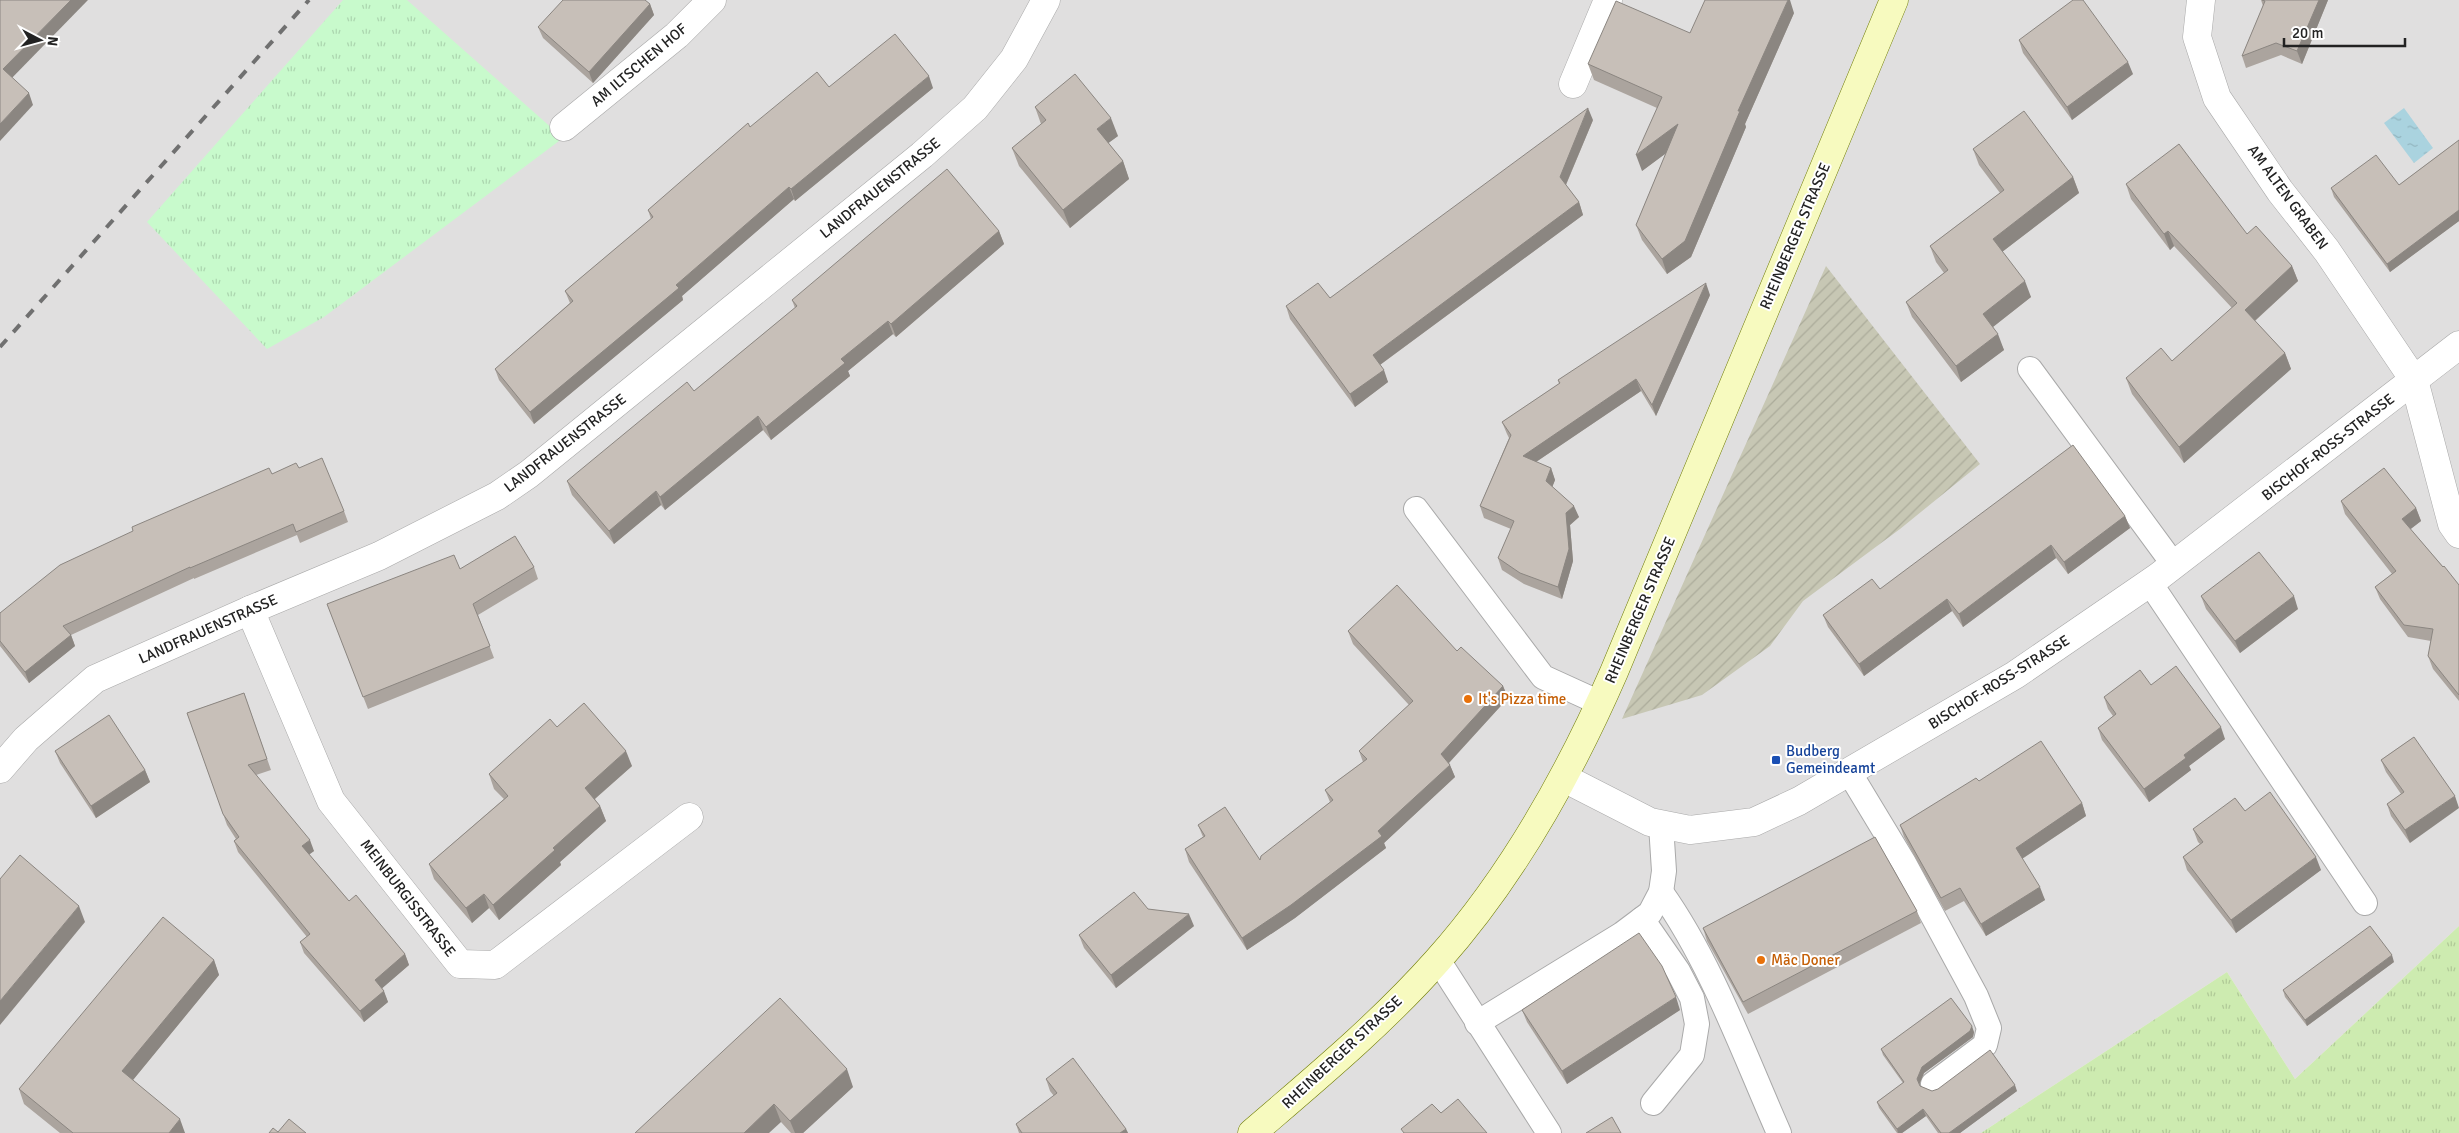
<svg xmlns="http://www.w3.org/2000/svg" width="2459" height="1133" font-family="Signika,sans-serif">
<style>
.residential{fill:#e0dfdf}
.construction{fill:url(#construction-furrows)}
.grass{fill:url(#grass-tufts)}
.park{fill:url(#park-tufts)}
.water{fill:url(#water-ripples)}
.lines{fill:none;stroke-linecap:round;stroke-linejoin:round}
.lane-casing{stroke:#a9a9a9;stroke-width:26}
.street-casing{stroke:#a9a9a9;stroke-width:29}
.secondary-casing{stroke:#707d05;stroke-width:29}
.lane{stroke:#fff;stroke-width:24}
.street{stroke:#fff;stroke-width:28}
.secondary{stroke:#f7fabf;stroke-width:28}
.rail{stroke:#707070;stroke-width:4;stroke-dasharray:10 10;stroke-linecap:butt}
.wall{fill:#aba49e}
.shaded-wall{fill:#8b8681}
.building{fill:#c7bfb8;stroke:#8b8681}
.food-dot{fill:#e8710a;stroke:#fff;stroke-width:2}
.transit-dot{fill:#1a4fb4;stroke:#fff;stroke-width:2}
.labels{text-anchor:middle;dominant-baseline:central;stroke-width:4;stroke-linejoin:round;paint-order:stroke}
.street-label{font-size:15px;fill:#222;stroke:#fff}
.food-label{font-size:15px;fill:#c56008;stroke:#fff;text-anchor:start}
.transit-label{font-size:15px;fill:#164399;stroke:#fff;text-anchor:start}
</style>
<defs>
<pattern id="construction-furrows" width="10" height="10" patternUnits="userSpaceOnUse" patternTransform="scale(1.25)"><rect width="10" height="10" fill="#c7c7b4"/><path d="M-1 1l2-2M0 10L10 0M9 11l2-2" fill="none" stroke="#abab9a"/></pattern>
<pattern id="grass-tufts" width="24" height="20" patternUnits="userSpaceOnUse" patternTransform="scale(1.25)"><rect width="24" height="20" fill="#cdebb0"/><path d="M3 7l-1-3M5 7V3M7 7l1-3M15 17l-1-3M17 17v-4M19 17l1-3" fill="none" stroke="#b0c997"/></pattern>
<pattern id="park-tufts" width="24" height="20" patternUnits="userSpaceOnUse" patternTransform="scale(1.25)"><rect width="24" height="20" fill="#c8facc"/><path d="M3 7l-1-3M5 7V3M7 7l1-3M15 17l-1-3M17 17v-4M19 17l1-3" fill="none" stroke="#acd6af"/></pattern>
<pattern id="water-ripples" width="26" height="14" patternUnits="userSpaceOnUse" patternTransform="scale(1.25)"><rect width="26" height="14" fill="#aad3df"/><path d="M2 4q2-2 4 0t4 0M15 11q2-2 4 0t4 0" fill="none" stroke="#92b5bf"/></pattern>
</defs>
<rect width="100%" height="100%" fill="#f2efe9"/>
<polygon class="residential" points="0,0 2459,0 2459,926 2295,1079 2227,972 1981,1133 0,1133"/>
<polygon class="construction" points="1826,266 1980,464 1900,529 1803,601 1770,646 1702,695 1622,719"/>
<polygon class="grass" points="2459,926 2459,1133 1981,1133 2227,972 2295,1079"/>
<polygon class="park" points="343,0 407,0 563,138 324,317 267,349 147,222"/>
<polygon class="water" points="2404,108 2433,148 2414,163 2384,123"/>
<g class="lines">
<g class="lane-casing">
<g id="lane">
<polyline points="2030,369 2174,565"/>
<polyline points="1416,509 1543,677 1600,703"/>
<polyline points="2150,583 2365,903"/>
<polyline points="1849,772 1904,863 1976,996 1989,1028 1985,1045 1933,1084"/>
<path d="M1661,892C1711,962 1744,1054 1779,1133"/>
<polyline points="1642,919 1678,971 1692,998 1697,1024 1692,1055 1653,1103"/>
<polyline points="1438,960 1549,1133"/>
<polyline points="1477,1023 1622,934 1650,913 1661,892 1664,871 1661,825"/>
</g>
</g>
<g class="street-casing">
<g id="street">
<polyline points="2201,0 2197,37 2217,98 2280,191 2327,251 2414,380 2452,524 2459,534"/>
<polyline points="1573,84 1608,0"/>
<polyline points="564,127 677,35 712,0"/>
<polyline points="250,610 331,801 460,964 495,965 689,817"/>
<polyline points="0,769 26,739 95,679 250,610 379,556 497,496 529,474 922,155 975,108 1014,59 1046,0"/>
<polyline points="1564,778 1650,822 1690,830 1754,822 1799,801 2015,675 2158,577 2459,345"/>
</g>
</g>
<g class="secondary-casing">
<path id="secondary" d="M1252,1133C1316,1078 1381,1024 1437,961C1513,876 1569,775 1614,672L1894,0"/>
</g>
<use href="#lane" class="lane"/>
<use href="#street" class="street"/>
<use href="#secondary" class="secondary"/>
<polyline class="rail" points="0,347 309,0"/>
</g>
<g class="wall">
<polygon points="2261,0 2328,0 2302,64 2281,55 2246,68 2242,56 2263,6"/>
<polygon points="650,4 654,15 593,83 543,38 538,27"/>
<polygon points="1794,13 1745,124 1746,127 1691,257 1667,274 1642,240 1636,225 1666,153 1642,171 1657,108 1594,80 1588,64 1690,33"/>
<polygon points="2019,40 2133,74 2072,120 2023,53"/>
<polygon points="829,87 933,88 795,201 794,199 682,296 683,300 534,424 499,380 495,369 570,303 565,291 651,219 648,210 750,127"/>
<polygon points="1035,107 1118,136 1108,143 1123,161 1129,179 1070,228 1019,166 1012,148 1041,124"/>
<polygon points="1593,120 1566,185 1579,202 1583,215 1380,365 1388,382 1355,407 1290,319 1286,306 1330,298"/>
<polygon points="2459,140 2459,221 2390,272 2334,197 2331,188 2399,185"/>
<polygon points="1973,149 2073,177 2079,193 2002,252 2031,297 1993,327 2004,350 1961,382 1912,317 1906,302 1944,273 1936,262 1930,246 2000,193 1979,165"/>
<polygon points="2126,184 2247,234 2292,266 2298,281 2255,321 2285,353 2291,369 2184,463 2132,394 2126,378 2172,361 2232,308 2174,246 2170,250 2131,199"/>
<polygon points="999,231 1004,244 896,337 893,334 848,371 850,376 771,440 763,430 665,510 661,505 614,544 572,495 567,481 694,391 795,308 792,300"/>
<polygon points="1710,295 1656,416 1641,391 1536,462 1551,468 1555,480 1552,487 1579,517 1570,525 1573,561 1562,599 1524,584 1502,570 1498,558 1511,529 1484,518 1480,506 1509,438 1507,434 1502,422 1559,384 1558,380"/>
<polygon points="299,468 344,511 348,522 300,543 297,535 194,579 194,578 71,635 75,646 29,683 0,646 0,613 272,474"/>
<polygon points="2341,501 2416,508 2421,521 2410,529 2459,585 2459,701 2433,669 2428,656 2431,641 2408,637 2380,599 2375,587 2392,574 2345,514"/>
<polygon points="2125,516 2130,528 2068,574 2056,558 1963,627 1952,611 1864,676 1828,627 1823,615 1880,589"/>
<polygon points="534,567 538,579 478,615 494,658 368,709 327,604 460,569"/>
<polygon points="2201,596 2298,609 2240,653 2206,609"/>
<polygon points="1348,631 1457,651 1503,686 1508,698 1449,763 1455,777 1384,843 1386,848 1295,918 1247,950 1189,862 1185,849 1203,837 1198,825 1260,860 1330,802 1325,790 1363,762 1359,751 1409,705 1353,644"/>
<polygon points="2151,685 2225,739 2189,766 2191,770 2149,802 2102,740 2098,728 2113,716 2108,709 2104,697"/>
<polygon points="244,693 271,770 256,775 314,851 309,854 349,901 405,954 409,965 382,988 388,1002 364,1022 304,953 300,942 307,937 238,852 234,841 236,839 227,825 187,713"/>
<polygon points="557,727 632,766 595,799 600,806 606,821 560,862 561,865 499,920 489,908 472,923 434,879 429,864 504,799 494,789 489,774"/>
<polygon points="2414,737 2410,843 2391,816 2387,804 2401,794 2386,772 2381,760"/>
<polygon points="55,751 145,770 150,782 96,818 60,763"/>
<polygon points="1979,781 2082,803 2086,816 2022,859 2045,900 1986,936 1964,901 1945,911 1904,837 1900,825"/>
<polygon points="2245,811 2321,870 2236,933 2187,870 2183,857 2200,844 2198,842 2193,829"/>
<polygon points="1148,909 1194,926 1116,988 1084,948 1079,935"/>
<polygon points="1917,911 1921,923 1748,1014 1707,941 1703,928"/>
<polygon points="214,960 219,975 133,1080 185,1133 60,1133 24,1104 19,1089"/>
<polygon points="2394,962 2307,1026 2285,997 2283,990"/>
<polygon points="1522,1010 1680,1010 1567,1084 1527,1022"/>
<polygon points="1974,1032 1973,1037 1924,1073 1919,1085 1920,1086 1932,1091 2017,1091 1960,1133 1938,1133 1926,1116 1902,1133 1897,1133 1879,1108 1877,1102 1903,1083 1883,1055 1881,1049"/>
<polygon points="1046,1079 1126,1129 1128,1133 1019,1133 1016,1124 1054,1096 1050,1091"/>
<polygon points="853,1087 803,1133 791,1133 781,1122 635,1133"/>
</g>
<g class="shaded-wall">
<polygon points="71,0 88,0 8,82 3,69"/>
<polygon points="1788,0 1790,0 1794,13 1745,124 1746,127 1691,257 1667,274 1662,259 1738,111"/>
<polygon points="2319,0 2328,0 2302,64 2297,51"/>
<polygon points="650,4 654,15 593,83 589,72"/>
<polygon points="2128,62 2133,74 2072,120 2067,107"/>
<polygon points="929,76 933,88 795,201 791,189"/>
<polygon points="29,93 33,105 0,141 0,124"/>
<polygon points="1588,108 1593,120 1564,189 1560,177"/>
<polygon points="1111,118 1118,136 1103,147 1097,129"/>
<polygon points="1678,124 1684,140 1642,171 1636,155"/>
<polygon points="1123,161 1129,179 1070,228 1063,210"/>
<polygon points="2073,177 2079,193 1998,255 1993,239"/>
<polygon points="789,187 794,199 682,296 683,300 534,424 530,412"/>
<polygon points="1579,202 1583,215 1377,367 1373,355"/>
<polygon points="2459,210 2459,221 2390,272 2387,264"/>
<polygon points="999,231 1004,244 896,337 891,324"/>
<polygon points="2168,231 2174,246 2170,250 2164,234"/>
<polygon points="2292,266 2298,281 2250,325 2245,310"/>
<polygon points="2025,281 2031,297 1989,330 1983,314"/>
<polygon points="1706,283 1710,295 1656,416 1652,405"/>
<polygon points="888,321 893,334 848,371 850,376 771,440 766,427 841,359"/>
<polygon points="1998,334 2004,350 1961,382 1956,366"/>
<polygon points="2285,353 2291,369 2184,463 2179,447"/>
<polygon points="1384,370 1388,382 1355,407 1350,394"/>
<polygon points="1636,379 1641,391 1527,468 1523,456"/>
<polygon points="758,416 763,430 665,510 660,497"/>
<polygon points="1551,468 1555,480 1550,493 1546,481"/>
<polygon points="656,491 661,505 614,544 609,531"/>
<polygon points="1574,506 1579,517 1570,525 1573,561 1562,599 1558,587 1566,513"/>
<polygon points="2416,508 2421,521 2407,532 2402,519"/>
<polygon points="2125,516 2130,528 2068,574 2064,562"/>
<polygon points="2051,545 2056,558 1963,627 1959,614"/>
<polygon points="2294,596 2298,609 2240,653 2235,641"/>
<polygon points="1947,599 1952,611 1864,676 1859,664"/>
<polygon points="71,635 75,646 29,683 25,672"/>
<polygon points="1503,686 1508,698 1445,767 1441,754"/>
<polygon points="2221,727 2225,739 2189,766 2191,770 2149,802 2144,789 2184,755"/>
<polygon points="626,751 632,766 590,803 585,788"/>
<polygon points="1450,765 1455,777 1384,843 1386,848 1295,918 1247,950 1242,938 1378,831"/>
<polygon points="145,770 150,782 96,818 91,806"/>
<polygon points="2455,796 2459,808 2410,843 2405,830"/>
<polygon points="2082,803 2086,816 2020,860 2016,848"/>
<polygon points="600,806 606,821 560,862 561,865 499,920 493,905 553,848"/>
<polygon points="310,840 314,851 306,857 302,846"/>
<polygon points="2316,857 2321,870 2236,933 2231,920"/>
<polygon points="2040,887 2045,900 1986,936 1981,924"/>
<polygon points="484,894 489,908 472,923 466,908"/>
<polygon points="79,906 85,922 0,1025 0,1001"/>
<polygon points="1189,914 1194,926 1116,988 1111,975"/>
<polygon points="405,954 409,965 379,991 375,980"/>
<polygon points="2392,955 2394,962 2307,1026 2305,1020"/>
<polygon points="214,960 219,975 128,1086 122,1071"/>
<polygon points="384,991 388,1002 364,1022 360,1011"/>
<polygon points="1676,997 1680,1010 1567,1084 1562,1071"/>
<polygon points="1972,1026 1974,1032 1973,1037 1924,1073 1919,1085 1917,1079 1922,1067"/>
<polygon points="847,1069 853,1087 803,1133 795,1133 790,1121"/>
<polygon points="2015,1085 2017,1091 1960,1133 1949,1133"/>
<polygon points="774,1104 781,1122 769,1133 744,1133"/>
<polygon points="1923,1109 1926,1116 1902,1133 1898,1133 1897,1129"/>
<polygon points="180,1119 185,1133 169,1133"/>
<polygon points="1126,1129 1128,1133 1120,1133"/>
</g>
<g class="building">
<polygon points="0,0 71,0 3,69 29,93 0,124"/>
<polygon points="563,0 645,0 650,4 589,72 538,27"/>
<polygon points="1705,0 1788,0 1738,111 1740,111 1685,241 1662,259 1636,225 1678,124 1636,155 1662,97 1588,64 1616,1 1690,33"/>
<polygon points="2073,0 2083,0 2128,62 2067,107 2019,40"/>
<polygon points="2262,0 2319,0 2297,51 2276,43 2242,56 2265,1"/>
<polygon points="895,34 929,76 791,189 789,187 676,285 679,288 530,412 495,369 573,301 565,291 653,217 648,210 748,123 750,127 817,72 829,87"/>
<polygon points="1075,74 1111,118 1097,129 1123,161 1063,210 1012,148 1046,120 1035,107"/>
<polygon points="1588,108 1560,177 1579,202 1373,355 1384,370 1350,394 1286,306 1318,283 1330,298"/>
<polygon points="2024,111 2073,177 1993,239 2025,281 1983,314 1998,334 1956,366 1906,302 1948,270 1930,246 2004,190 1973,149"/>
<polygon points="2459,140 2459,210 2387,264 2331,188 2376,155 2399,185"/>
<polygon points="2179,144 2247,234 2256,226 2292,266 2245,310 2285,353 2179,447 2126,378 2161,348 2172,361 2237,303 2168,231 2164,234 2126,184"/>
<polygon points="947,169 999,231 891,324 888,321 841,359 845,363 766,427 758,416 660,497 656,491 609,531 567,481 687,382 694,391 797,306 792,300"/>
<polygon points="1706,283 1652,405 1636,379 1523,456 1551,468 1546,481 1574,506 1566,513 1569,549 1558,587 1520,573 1498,558 1514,521 1480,506 1511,435 1502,422 1560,383 1558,380"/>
<polygon points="2073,445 2125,516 2064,562 2051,545 1959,614 1947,599 1859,664 1823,615 1872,579 1880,589"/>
<polygon points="322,458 344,511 296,532 293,524 190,568 190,567 63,626 71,635 25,672 0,641 0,613 60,565 133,531 132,527 269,468 272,474 296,463 299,468"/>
<polygon points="2384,468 2416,508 2402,519 2443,567 2444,566 2459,585 2459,695 2428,656 2433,629 2404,625 2375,587 2396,571 2341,501"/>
<polygon points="515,536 534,567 473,604 490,646 363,697 327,604 454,555 460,569"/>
<polygon points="2259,552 2294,596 2235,641 2201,596"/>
<polygon points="1397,585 1457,651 1461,647 1503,686 1441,754 1450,765 1378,831 1382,836 1291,905 1242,938 1185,849 1205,836 1198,825 1225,807 1260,860 1261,856 1333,800 1325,790 1367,759 1359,751 1413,701 1348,631"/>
<polygon points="2176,666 2221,727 2184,755 2186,758 2144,789 2098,728 2116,714 2104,697 2140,670 2151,685"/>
<polygon points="244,693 267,759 248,765 310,840 302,846 349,901 356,895 405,954 375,980 384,991 360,1011 300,942 310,934 234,841 239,837 223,814 187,713"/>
<polygon points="584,703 626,751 585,788 600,806 553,848 555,850 493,905 484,894 466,908 429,864 508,796 489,774 550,719 557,727"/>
<polygon points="109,715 145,770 91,806 55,751"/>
<polygon points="2414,737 2455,796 2405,830 2387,804 2404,792 2381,760"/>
<polygon points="2041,741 2082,803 2016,848 2040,887 1981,924 1960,888 1941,898 1900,825 1976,778 1979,781"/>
<polygon points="2270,792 2316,857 2231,920 2183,857 2203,842 2193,829 2235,798 2245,811"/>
<polygon points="1875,837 1917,911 1743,1002 1703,928"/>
<polygon points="20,855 79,906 0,1001 0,879"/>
<polygon points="1134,892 1148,909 1189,914 1111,975 1079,935"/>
<polygon points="163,917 214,960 122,1071 180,1119 169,1133 73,1133 19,1089"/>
<polygon points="2370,926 2392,955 2305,1020 2283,990"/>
<polygon points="1639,933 1662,966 1676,997 1562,1071 1522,1010"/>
<polygon points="780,998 847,1069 790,1121 774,1104 744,1133 635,1133"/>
<polygon points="1951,998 1972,1026 1970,1031 1922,1067 1917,1079 1920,1086 1932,1091 1938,1089 1990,1050 2015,1085 1949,1133 1941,1133 1923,1109 1897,1129 1877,1102 1904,1082 1881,1049"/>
<polygon points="1073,1058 1126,1129 1120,1133 1022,1133 1016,1124 1057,1093 1046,1079"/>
<polygon points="1458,1099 1487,1133 1404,1133 1401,1129 1432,1104 1441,1113"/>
<polygon points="1612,1117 1621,1133 1586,1133"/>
<polygon points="289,1119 306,1133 269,1133 273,1128 278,1132"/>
</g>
<g class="food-dot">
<circle cx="1468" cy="699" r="5"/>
<circle cx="1761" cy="960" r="5"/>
</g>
<rect class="transit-dot" x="1771" y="755" width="10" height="10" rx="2.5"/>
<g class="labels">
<g class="street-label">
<text transform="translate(639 65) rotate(-40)">AM ILTSCHEN HOF</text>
<text transform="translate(880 188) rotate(-39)">LANDFRAUENSTRASSE</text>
<text transform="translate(2288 197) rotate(54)">AM ALTEN GRABEN</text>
<text transform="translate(1795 236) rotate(-67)">RHEINBERGER STRASSE</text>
<text transform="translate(565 443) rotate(-38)">LANDFRAUENSTRASSE</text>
<text transform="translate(2328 447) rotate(-38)">BISCHOF-ROSS-STRASSE</text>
<text transform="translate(1640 610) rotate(-67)">RHEINBERGER STRASSE</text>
<text transform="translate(208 629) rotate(-24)">LANDFRAUENSTRASSE</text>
<text transform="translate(1999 682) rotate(-32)">BISCHOF-ROSS-STRASSE</text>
<text transform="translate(408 898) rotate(52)">MEINBURGISSTRASSE</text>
<text transform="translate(1342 1052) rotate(-43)">RHEINBERGER STRASSE</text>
</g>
<g class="food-label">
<text x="1478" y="699">It's Pizza time</text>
<text x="1771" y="960">Mäc Doner</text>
</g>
<g class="transit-label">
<text x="1786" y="751">Budberg<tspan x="1786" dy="17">Gemeindeamt</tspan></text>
</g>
</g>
<g transform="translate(40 40) rotate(96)" stroke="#ffffff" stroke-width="4" paint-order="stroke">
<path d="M0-4L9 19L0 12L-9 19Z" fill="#222222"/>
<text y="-8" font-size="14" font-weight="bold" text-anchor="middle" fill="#222222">N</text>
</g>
<path d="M2284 38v8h121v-8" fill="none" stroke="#222222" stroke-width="2.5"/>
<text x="2292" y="38" font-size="15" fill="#222222" stroke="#ffffff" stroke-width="4" paint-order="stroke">20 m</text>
</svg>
